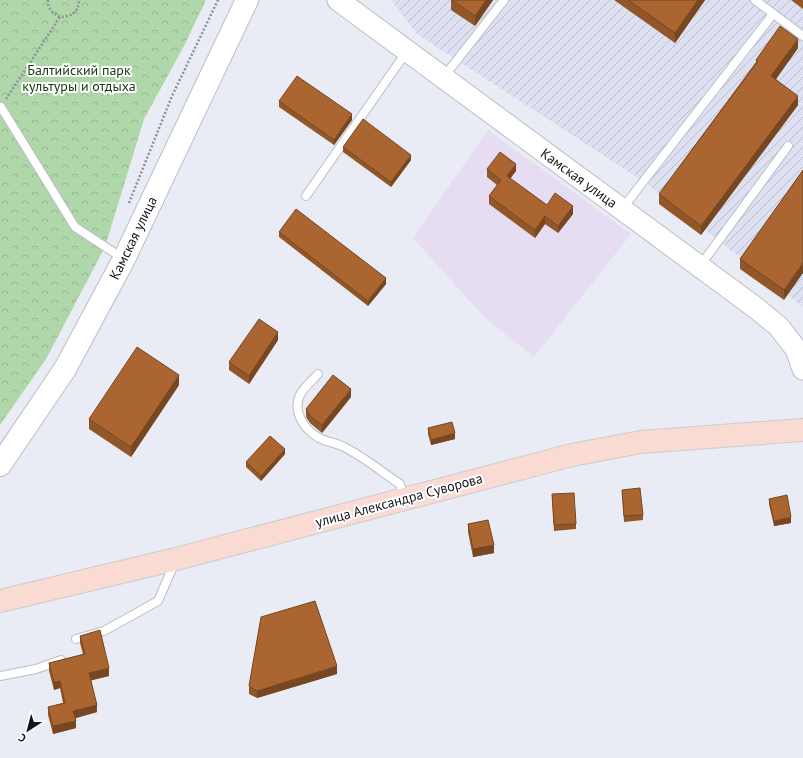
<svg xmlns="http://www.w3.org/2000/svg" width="803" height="758" font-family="'PT Sans',sans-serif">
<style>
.industrial{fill:url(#industrial-furrows)}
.education{fill:#e7ddf2}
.forest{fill:url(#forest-crowns)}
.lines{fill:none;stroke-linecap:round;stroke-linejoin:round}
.service-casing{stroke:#bcbec7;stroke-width:10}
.tertiary-casing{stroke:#bcbec7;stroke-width:23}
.secondary-casing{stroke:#bcbec7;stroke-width:24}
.primary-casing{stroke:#cbcccc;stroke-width:24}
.path{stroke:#8f9098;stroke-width:2.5;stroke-dasharray:2 2;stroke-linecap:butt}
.service{stroke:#fff;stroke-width:8}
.tertiary{stroke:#fff;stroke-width:21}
.secondary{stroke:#fff;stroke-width:22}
.primary{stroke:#fadbd4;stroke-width:22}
.wall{fill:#925729}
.shaded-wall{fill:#774722}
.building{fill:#aa6530;stroke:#774722}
.labels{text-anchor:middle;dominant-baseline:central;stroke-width:4;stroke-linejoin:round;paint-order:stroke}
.park-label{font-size:14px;fill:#11390b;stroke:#fff}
.street-label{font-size:14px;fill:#141518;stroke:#fff}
</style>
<defs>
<pattern id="industrial-furrows" width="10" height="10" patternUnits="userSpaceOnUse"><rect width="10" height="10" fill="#dce0f1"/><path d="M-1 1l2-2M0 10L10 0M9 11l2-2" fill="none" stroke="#bcbfce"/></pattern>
<pattern id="forest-crowns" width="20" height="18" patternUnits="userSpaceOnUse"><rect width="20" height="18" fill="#afd7a9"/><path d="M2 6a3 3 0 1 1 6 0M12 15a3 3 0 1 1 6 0" fill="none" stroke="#96b891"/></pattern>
</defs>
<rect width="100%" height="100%" fill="#e9ebf5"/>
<polygon class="industrial" points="391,0 803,0 803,307 643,181 417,34"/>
<polygon class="education" points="488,130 631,234 534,357 487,320 413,238"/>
<polygon class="forest" points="0,0 206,0 184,46 144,119 105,247 46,359 0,425"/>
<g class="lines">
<g class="service-casing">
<g id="service">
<polyline points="755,0 803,36"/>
<polyline points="443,78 504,0"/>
<polyline points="1,107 75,227 124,259"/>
<polyline points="306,196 407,51"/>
<polyline points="622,209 773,14"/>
<polyline points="700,266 788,146"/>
<path d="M318,374C313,380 304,387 300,395C292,412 304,429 319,438C327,442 337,443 344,447C364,457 382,472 400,484L404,498"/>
<polyline points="76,639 104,631 158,601 175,562"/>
<polyline points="0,676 36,669 61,660"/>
</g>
</g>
<g class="tertiary-casing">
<polyline id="tertiary" points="338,0 756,308 779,327 796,349 803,369"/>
</g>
<g class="secondary-casing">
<polyline id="secondary" points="0,465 65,369 124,259 247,0"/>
</g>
<g class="primary-casing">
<polyline id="primary" points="0,601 176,559 572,455 641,442 803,430"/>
</g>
<g class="path">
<path d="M48,0C47,8 53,14 60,17C71,17 79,12 79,0"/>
<polyline points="6,99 60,17"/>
<polyline points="129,203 172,96 218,0"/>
</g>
<use href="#service" class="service"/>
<use href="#tertiary" class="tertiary"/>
<use href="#secondary" class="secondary"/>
<use href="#primary" class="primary"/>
</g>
<g class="wall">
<polygon points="451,0 493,0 475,26 451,10"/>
<polygon points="614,0 705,0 675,43"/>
<polygon points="791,0 803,0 803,9"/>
<polygon points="798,48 776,79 798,105 701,235 659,204 659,194 756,62 756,60"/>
<polygon points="279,101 352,120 334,145 279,107"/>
<polygon points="343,147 411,160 391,187 343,152"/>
<polygon points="487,169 516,171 510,178 547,205 573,214 558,233 545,224 535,238 489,204 489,196 497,185 487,177"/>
<polygon points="803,170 784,300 740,269 740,259"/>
<polygon points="279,232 386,284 368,306 279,237"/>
<polygon points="278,340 249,384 229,370 229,362"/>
<polygon points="179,385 131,457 89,429 89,419"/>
<polygon points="351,397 322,433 310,423 306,417 306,409"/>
<polygon points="428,428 455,439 431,445 428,434"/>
<polygon points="285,454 261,481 246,467 246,462"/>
<polygon points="622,490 643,515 643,520 624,522"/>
<polygon points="552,494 576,524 576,529 554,531"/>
<polygon points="769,499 791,523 774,526 769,504"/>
<polygon points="468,524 494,553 473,557 468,532"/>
<polygon points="80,636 109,676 91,680 97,712 75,718 76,728 53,734 48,715 48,707 63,703 60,688 54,690 49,671 49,663 83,654 80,643"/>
<polygon points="337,674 257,698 249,694 249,686"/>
</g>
<g class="shaded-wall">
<polygon points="486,0 493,0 475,26 475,16"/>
<polygon points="698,0 705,0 675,43 675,33"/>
<polygon points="798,39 798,48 771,86 771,76"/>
<polygon points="798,96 798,105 701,235 701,226"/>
<polygon points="352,114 352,120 334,145 334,140"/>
<polygon points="411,155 411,160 391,187 391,182"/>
<polygon points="516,164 516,171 507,183 507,176"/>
<polygon points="573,206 573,214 558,233 558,226"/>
<polygon points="545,216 545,224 535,238 535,230"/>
<polygon points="803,263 803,273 784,300 784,290"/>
<polygon points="386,278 386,284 368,306 368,301"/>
<polygon points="278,332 278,340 249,384 249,376"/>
<polygon points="179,375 179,385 131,457 131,447"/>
<polygon points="351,389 351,397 322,433 322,425"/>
<polygon points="455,433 455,439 431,445 431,440"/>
<polygon points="285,449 285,454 261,481 261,476"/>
<polygon points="791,517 791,523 774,526 774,521"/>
<polygon points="494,545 494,553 473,557 473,549"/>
<polygon points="337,666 337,674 257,698 257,691"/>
<polygon points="109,668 109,676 89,681 89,673"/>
<polygon points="60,681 60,688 54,690 54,682"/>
<polygon points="97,705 97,712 73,719 73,711"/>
<polygon points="76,721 76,728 53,734 53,726"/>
</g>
<g class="building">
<polygon points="452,0 486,0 475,16"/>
<polygon points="628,0 698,0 675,33"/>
<polygon points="780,26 798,39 771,76 798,96 701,226 659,194 758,61 756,60"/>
<polygon points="297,76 352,114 334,140 279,101"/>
<polygon points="363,119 411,155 391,182 343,147"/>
<polygon points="500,152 516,164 507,176 547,205 555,193 573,206 558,226 545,216 535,230 489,196 501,180 487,169"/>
<polygon points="803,170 803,263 784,290 740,259"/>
<polygon points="296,209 386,278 368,301 279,232"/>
<polygon points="259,319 278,332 249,376 229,362"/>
<polygon points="137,347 179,375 131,447 89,419"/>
<polygon points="333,375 351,389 322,425 310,416 306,409"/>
<polygon points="452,422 455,433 431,440 428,428"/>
<polygon points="270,436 285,449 261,476 246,462"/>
<polygon points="640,488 643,515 624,516 622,490"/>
<polygon points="574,493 576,524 554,525 552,494"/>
<polygon points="787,495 791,517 774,521 769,499"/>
<polygon points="488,520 494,545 473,549 468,524"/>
<polygon points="315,601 337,666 257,691 249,686 261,617"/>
<polygon points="100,630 109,668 89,673 97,705 73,711 76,721 53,726 48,707 65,703 60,681 54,682 49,663 85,654 80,636"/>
</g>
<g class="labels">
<g class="park-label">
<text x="79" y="70">Балтийский парк<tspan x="79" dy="16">культуры и отдыха</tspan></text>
</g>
<g class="street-label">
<text transform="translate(579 178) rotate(36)">Камская улица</text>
<text transform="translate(133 238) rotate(-64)">Камская улица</text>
<text transform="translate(399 500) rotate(-15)">улица Александра Суворова</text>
</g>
</g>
<g transform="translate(28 730) rotate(216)" stroke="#ffffff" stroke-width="3" paint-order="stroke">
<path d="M0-3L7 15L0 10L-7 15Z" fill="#141518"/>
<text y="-6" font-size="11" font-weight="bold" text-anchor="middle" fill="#141518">С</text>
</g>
</svg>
